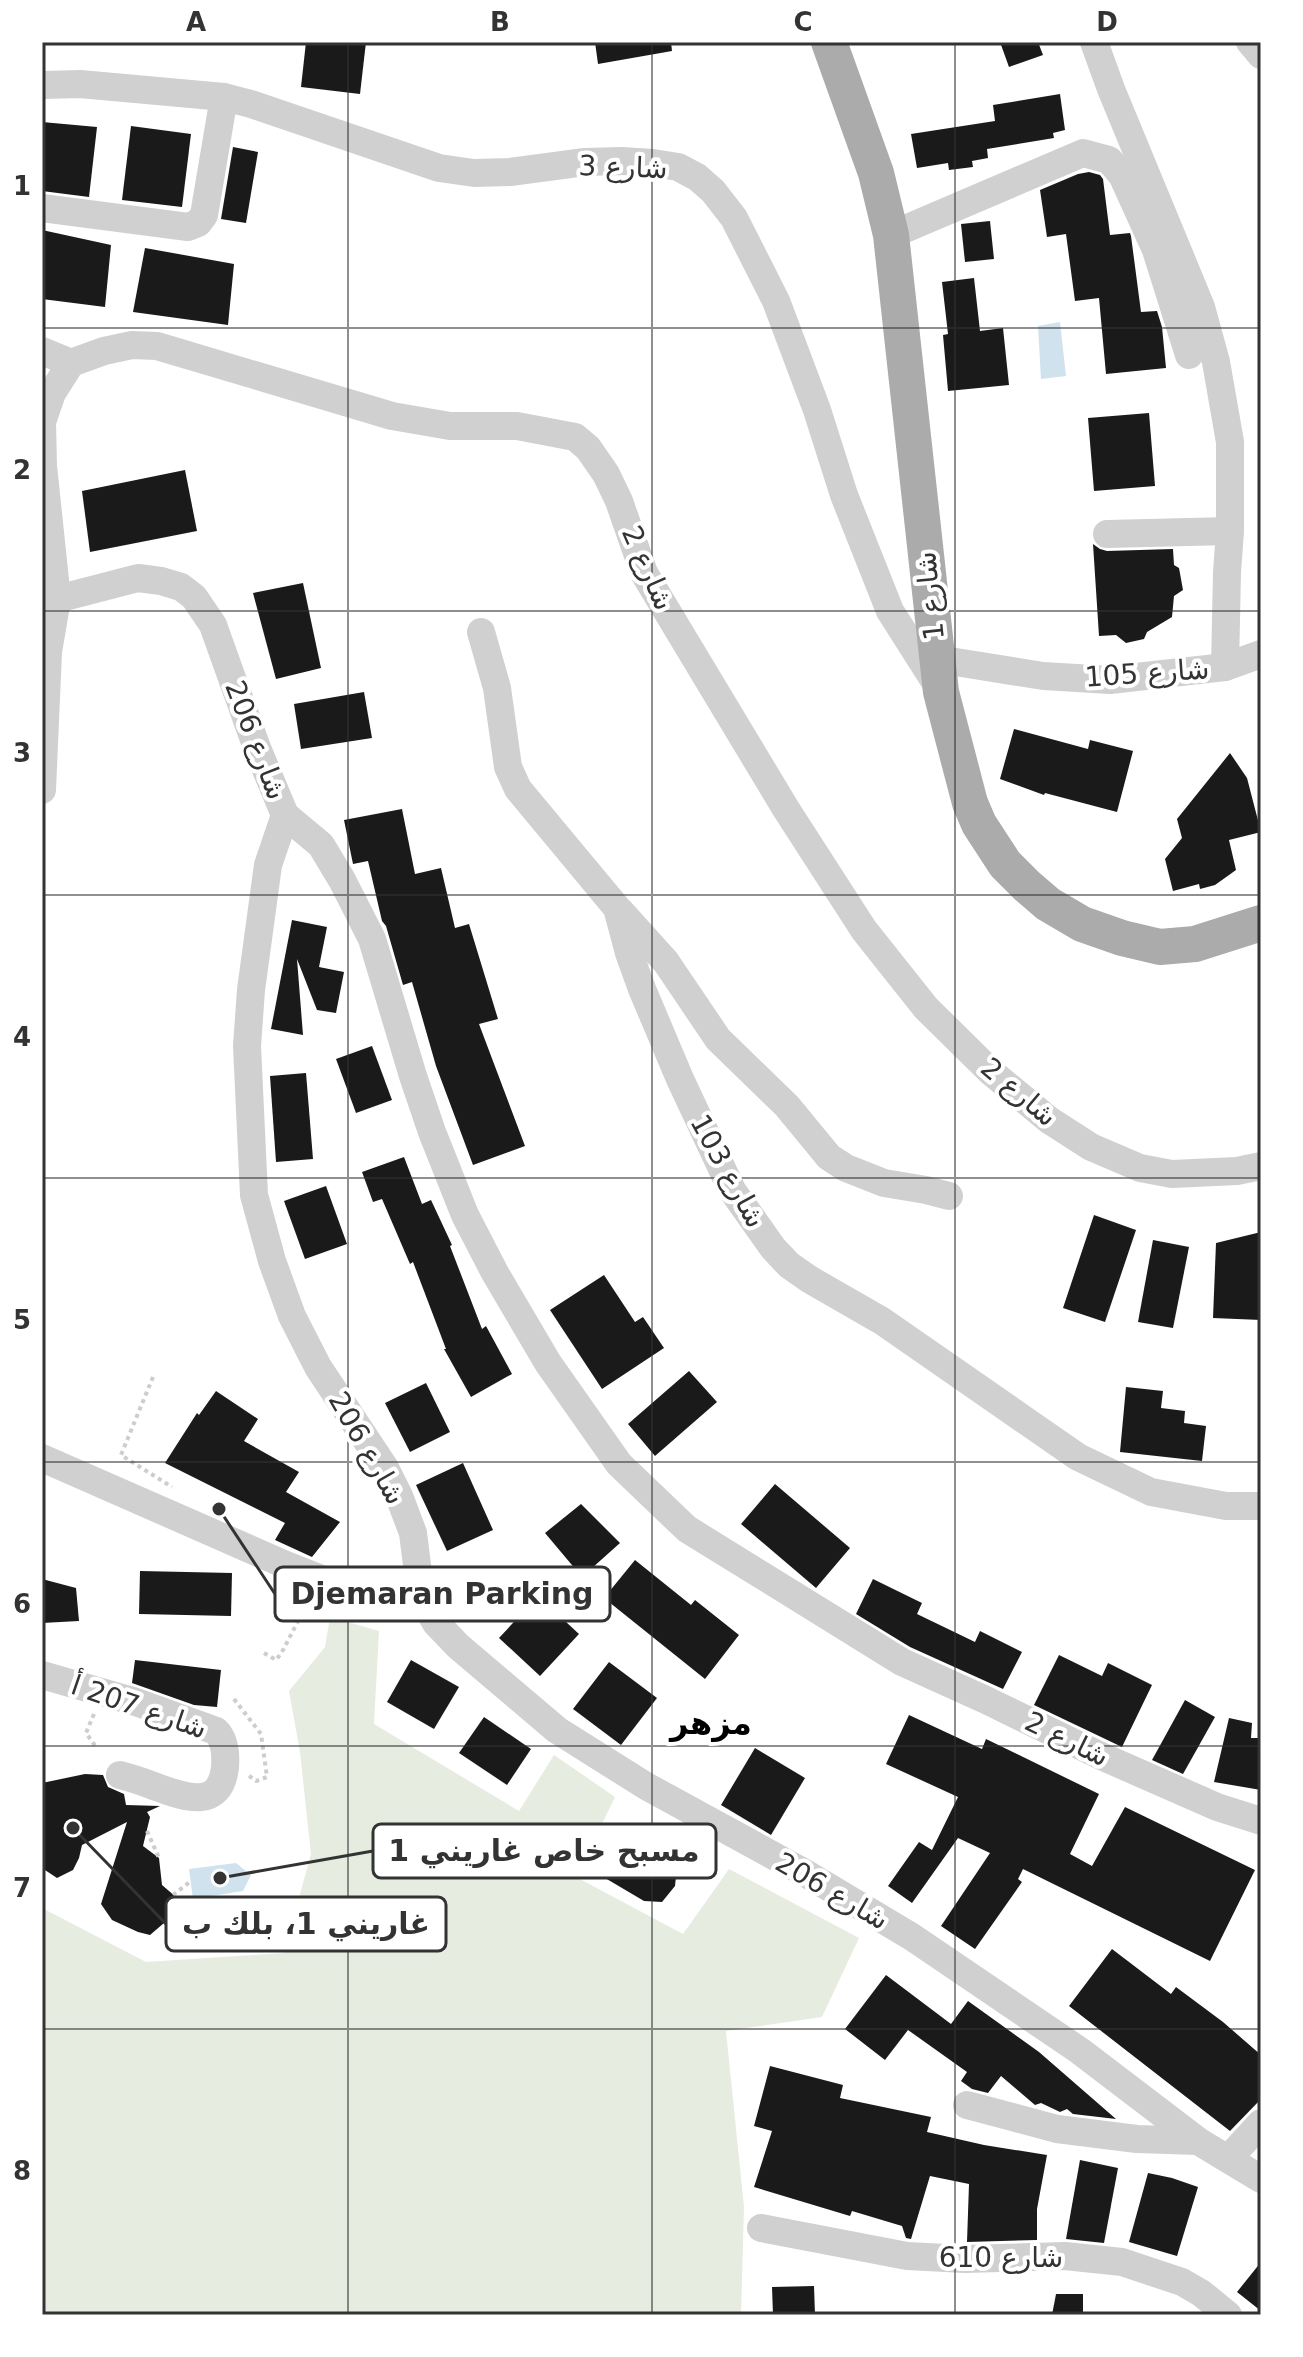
<svg xmlns="http://www.w3.org/2000/svg" width="1303" height="2357" font-family="'DejaVu Sans','Noto Sans Arabic',sans-serif">
<style>
.green{fill:#e6ecdf}
.water{fill:#cfe2ee}
.building{fill:#1a1a1a}
.lines{fill:none;stroke-linecap:round;stroke-linejoin:round}
.path{stroke:#cdcdcd;stroke-width:4;stroke-dasharray:4 4;stroke-linecap:butt}
.minor{stroke:#d0d0d0;stroke-width:28}
.major{stroke:#ababab;stroke-width:36}
.grid{fill:none;stroke:#333;stroke-width:2;stroke-opacity:0.55}
.labels{text-anchor:middle;dominant-baseline:central;stroke-width:8;stroke-linejoin:round;paint-order:stroke}
.street-label{font-size:28px;fill:#333;stroke:#fff}
.quarter-label{font-size:32px;font-weight:bold;fill:#000;stroke:#fff}
.leader{fill:none;stroke:#333;stroke-width:3}
.callout-dot{fill:#333;stroke:#fff;stroke-width:3}
.callout{fill:#fff;stroke:#333;stroke-width:3}
.callout-label{font-size:30px;text-anchor:middle;font-weight:bold;fill:#333}
.neatline{fill:none;stroke:#333;stroke-width:3}
.grid-label{font-size:26px;text-anchor:middle;font-weight:bold;fill:#333}
</style>
<rect width="100%" height="100%" fill="#fff"/>
<polygon class="green" points="330,1617 379,1631 374,1724 519,1811 554,1755 615,1797 576,1877 683,1934 729,1869 859,1938 822,2017 726,2031 744,2207 741,2315 42,2315 42,1908 146,1962 284,1953 311,1854 300,1752 289,1691 325,1647"/>
<g class="water">
<polygon points="1060,322 1066,376 1041,379 1038,326"/>
<polygon points="236,1863 251,1875 243,1891 193,1899 189,1869"/>
</g>
<g class="building">
<polygon points="306,42 366,42 360,94 301,87"/>
<polygon points="595,42 671,42 672,51 598,64"/>
<polygon points="1000,42 1038,42 1043,55 1009,67"/>
<polygon points="1060,94 1065,130 1053,133 1054,138 987,149 988,158 972,161 973,167 949,170 948,163 917,168 911,134 995,121 993,105"/>
<polygon points="42,122 97,127 89,197 42,191"/>
<polygon points="131,126 191,134 182,207 122,200"/>
<polygon points="233,147 258,152 246,223 221,219"/>
<polygon points="1089,172 1100,175 1103,179 1110,235 1130,233 1131,236 1141,312 1157,311 1162,327 1166,368 1106,374 1099,298 1075,301 1066,234 1047,237 1040,190 1078,174"/>
<polygon points="990,221 994,259 965,262 961,224"/>
<polygon points="42,230 111,245 105,307 42,299"/>
<polygon points="145,248 234,264 228,325 133,312"/>
<polygon points="974,278 980,331 1003,328 1009,385 948,391 943,335 948,334 942,282"/>
<polygon points="1149,413 1155,486 1094,491 1088,418"/>
<polygon points="185,470 197,531 90,552 82,491"/>
<polygon points="1093,544 1100,549 1107,551 1173,549 1174,565 1179,568 1183,590 1174,596 1172,617 1147,632 1144,639 1126,643 1116,635 1099,636"/>
<polygon points="303,583 321,668 276,679 253,593"/>
<polygon points="364,692 372,738 301,749 294,704"/>
<polygon points="1014,729 1088,749 1090,740 1133,751 1117,812 1045,793 1044,795 1000,779"/>
<polygon points="1230,753 1247,778 1261,832 1229,840 1236,870 1215,885 1200,889 1199,884 1173,891 1165,859 1182,838 1177,819"/>
<polygon points="402,809 415,874 441,868 455,928 469,924 498,1019 479,1024 525,1146 473,1165 436,1066 412,982 403,985 386,926 382,921 368,861 353,864 344,820"/>
<polygon points="292,920 327,927 319,967 344,972 336,1013 317,1010 297,959 303,1035 271,1029"/>
<polygon points="372,1046 392,1100 356,1113 336,1059"/>
<polygon points="306,1073 313,1159 276,1162 270,1076"/>
<polygon points="404,1157 422,1204 431,1200 452,1245 450,1246 482,1329 486,1326 512,1374 471,1397 444,1349 446,1349 413,1262 410,1264 382,1199 373,1202 362,1172"/>
<polygon points="326,1186 347,1244 305,1259 284,1201"/>
<polygon points="1094,1215 1136,1230 1105,1322 1063,1308"/>
<polygon points="1261,1232 1261,1320 1213,1318 1216,1243"/>
<polygon points="1153,1240 1189,1247 1173,1328 1138,1322"/>
<polygon points="604,1275 635,1322 643,1317 664,1348 602,1389 550,1310"/>
<polygon points="689,1371 717,1402 655,1456 628,1424"/>
<polygon points="426,1383 450,1432 410,1452 385,1403"/>
<polygon points="1126,1387 1163,1391 1161,1408 1185,1411 1184,1423 1206,1426 1202,1461 1120,1452"/>
<polygon points="216,1391 258,1419 244,1441 299,1472 286,1492 340,1522 312,1557 275,1540 285,1523 165,1463 197,1413 199,1415"/>
<polygon points="463,1463 493,1530 447,1551 416,1485"/>
<polygon points="775,1484 850,1548 816,1588 741,1524"/>
<polygon points="581,1504 620,1543 582,1577 545,1533"/>
<polygon points="635,1560 691,1605 695,1600 739,1635 705,1679 604,1598"/>
<polygon points="140,1571 232,1573 231,1616 139,1614"/>
<polygon points="42,1579 76,1588 79,1621 42,1623"/>
<polygon points="873,1579 922,1603 917,1614 975,1642 980,1631 1022,1652 1003,1689 910,1647 856,1614"/>
<polygon points="538,1596 579,1634 540,1676 499,1638"/>
<polygon points="1059,1655 1102,1676 1108,1663 1152,1685 1122,1747 1034,1705"/>
<polygon points="135,1660 221,1670 217,1707 194,1705 132,1683"/>
<polygon points="411,1660 459,1687 434,1729 387,1702"/>
<polygon points="609,1662 657,1698 621,1745 573,1709"/>
<polygon points="1185,1700 1215,1717 1183,1774 1152,1760"/>
<polygon points="909,1715 982,1749 986,1739 1099,1794 1070,1854 1092,1866 1125,1807 1255,1870 1210,1961 1023,1869 1018,1879 1022,1882 975,1949 941,1926 990,1853 958,1838 912,1903 888,1886 919,1842 932,1850 958,1797 886,1764"/>
<polygon points="484,1717 531,1749 507,1785 459,1753"/>
<polygon points="1229,1718 1252,1723 1251,1738 1261,1738 1261,1790 1214,1782"/>
<polygon points="755,1748 805,1778 771,1835 721,1805"/>
<polygon points="85,1774 103,1775 108,1787 124,1794 126,1805 160,1806 147,1812 150,1817 143,1846 159,1858 162,1885 176,1897 171,1917 150,1935 138,1932 112,1920 101,1904 127,1822 82,1845 79,1858 73,1870 57,1878 42,1868 42,1783"/>
<polygon points="634,1831 678,1858 675,1886 662,1902 644,1901 600,1875 599,1857 618,1834"/>
<polygon points="1112,1949 1171,1994 1176,1987 1223,2022 1261,2055 1261,2099 1230,2131 1069,2006"/>
<polygon points="886,1975 951,2024 968,2001 1039,2052 1116,2119 1073,2114 1067,2109 1060,2112 1041,2103 1035,2105 1001,2076 988,2093 972,2089 961,2081 967,2072 908,2030 885,2060 845,2029"/>
<polygon points="770,2066 843,2085 840,2098 931,2117 927,2132 984,2145 1047,2155 1037,2209 1037,2240 967,2242 969,2184 930,2176 911,2239 906,2238 902,2226 852,2211 850,2216 754,2187 772,2131 754,2126"/>
<polygon points="1080,2160 1118,2168 1104,2243 1066,2239"/>
<polygon points="1148,2173 1172,2178 1198,2187 1177,2256 1129,2242"/>
<polygon points="1261,2262 1261,2311 1237,2292"/>
<polygon points="814,2286 815,2315 773,2315 772,2287"/>
<polygon points="1056,2294 1083,2294 1083,2315 1052,2315"/>
</g>
<g class="lines">
<g class="path">
<polyline points="153,1377 121,1455 172,1487"/>
<polyline points="264,1653 276,1660 282,1652 310,1598"/>
<polyline points="234,1699 261,1734 267,1777 256,1781 248,1775"/>
<polyline points="94,1714 86,1733 96,1747"/>
<polyline points="42,1768 45,1767"/>
<polyline points="147,1831 159,1858"/>
<polyline points="173,1895 191,1881"/>
</g>
<g class="minor">
<polyline points="1094,42 1111,89 1201,307 1216,362 1230,442 1230,531 1227,572 1225,667"/>
<polyline points="1250,42 1261,55"/>
<polyline points="42,85 80,84 224,97 251,104 439,168 474,173 510,172 585,162 622,161 653,163 678,167 697,177 713,191 734,218 776,301 817,410 844,495 890,611 939,688"/>
<polyline points="42,208 188,227 198,223 204,215 224,97"/>
<polyline points="891,235 1083,153 1109,160 1122,175 1156,250 1189,355"/>
<polyline points="42,351 71,363"/>
<polyline points="1107,534 1230,531"/>
<polyline points="57,599 138,578 161,581 181,587 194,597 213,625 257,748 285,815 268,865 251,990 247,1046 254,1195 272,1261 292,1316 318,1367 385,1468 399,1496 413,1533 421,1597 436,1623 458,1646 557,1730 646,1786 805,1873 912,1937 1080,2051 1198,2141 1261,2179"/>
<polyline points="481,632 497,688 508,767 518,789 617,908 629,953 642,989 680,1079 732,1190 773,1248 789,1265 809,1279 882,1321 1078,1457 1151,1492 1226,1506 1261,1506"/>
<polyline points="937,659 1043,676 1110,680 1225,667 1261,654"/>
<polyline points="42,790 48,652 57,599 43,466 42,422 52,393 71,363 104,351 132,345 157,346 392,416 450,426 517,426 575,437 588,448 606,474 619,501 644,573 786,809 864,930 926,1008 991,1072 1049,1120 1091,1147 1140,1168 1172,1174 1237,1171 1261,1166"/>
<polyline points="285,815 321,845 342,880 372,939 413,1076 432,1132 465,1215 495,1273 548,1363 619,1464 687,1529 902,1662 986,1700 1101,1756 1217,1807 1261,1821"/>
<polyline points="620,911 666,962 718,1039 787,1106 829,1157 846,1168 884,1183 926,1190 949,1196"/>
<polyline points="42,1458 286,1565 352,1591 385,1600 421,1597"/>
<path d="M42,1675L136,1702L216,1731C225,1740 226,1754 225,1767C220,1814 179,1795 151,1785C141,1781 131,1778 120,1775"/>
<polyline points="967,2105 1057,2129 1137,2139 1198,2141"/>
<polyline points="1228,2159 1261,2123"/>
<polyline points="761,2228 907,2256 965,2259 1065,2256 1122,2262 1182,2282 1201,2293 1228,2315"/>
</g>
<polyline class="major" points="829,42 876,173 891,235 941,692 970,803 979,824 1005,864 1027,886 1048,904 1082,924 1122,938 1160,947 1195,944 1261,923"/>
</g>
<path class="grid" d="M348,42V2315M652,42V2315M955,42V2315M42,328H1261M42,611H1261M42,895H1261M42,1178H1261M42,1462H1261M42,1746H1261M42,2029H1261"/>
<g class="labels">
<g class="street-label">
<text transform="translate(623 167) rotate(2)">شارع 3</text>
<text transform="translate(648 568) rotate(66)">شارع 2</text>
<text transform="translate(930 596) rotate(-96)">شارع 1</text>
<text transform="translate(1147 673) rotate(-4)">شارع 105</text>
<text transform="translate(256 740) rotate(69)">شارع 206</text>
<text transform="translate(1019 1092) rotate(40)">شارع 2</text>
<text transform="translate(728 1171) rotate(61)">شارع 103</text>
<text transform="translate(367 1448) rotate(60)">شارع 206</text>
<text transform="translate(139 1707) rotate(19)">شارع 207 أ</text>
<text transform="translate(1067 1739) rotate(26)">شارع 2</text>
<text transform="translate(832 1891) rotate(30)">شارع 206</text>
<text x="1001" y="2257">شارع 610</text>
</g>
<g class="quarter-label">
<text x="711" y="1723">مزهر</text>
</g>
</g>
<path class="leader" d="M219 1509L275 1594M220 1878L373 1851M73 1828L166 1924"/>
<g class="callout-dot">
<circle cx="219" cy="1509" r="8"/>
<circle cx="220" cy="1878" r="8"/>
<circle cx="73" cy="1828" r="8"/>
</g>
<g class="callout">
<rect x="275" y="1567" width="335" height="54" rx="8"/>
<rect x="373" y="1824" width="343" height="54" rx="8"/>
<rect x="166" y="1897" width="280" height="54" rx="8"/>
</g>
<g class="callout-label">
<text x="442" y="1604">Djemaran Parking</text>
<text x="544" y="1861">مسبح خاص غاريني 1</text>
<text x="306" y="1934">غاريني 1، بلك ب</text>
</g>
<rect width="1303" height="2357" fill="none" stroke="#ffffff" stroke-width="88"/>
<rect x="44" y="44" width="1215" height="2269" class="neatline"/>
<g class="grid-label">
<text x="196" y="31">A</text>
<text x="500" y="31">B</text>
<text x="803" y="31">C</text>
<text x="1107" y="31">D</text>
<text x="22" y="195">1</text>
<text x="22" y="479">2</text>
<text x="22" y="762">3</text>
<text x="22" y="1046">4</text>
<text x="22" y="1329">5</text>
<text x="22" y="1613">6</text>
<text x="22" y="1897">7</text>
<text x="22" y="2180">8</text>
</g>
</svg>
